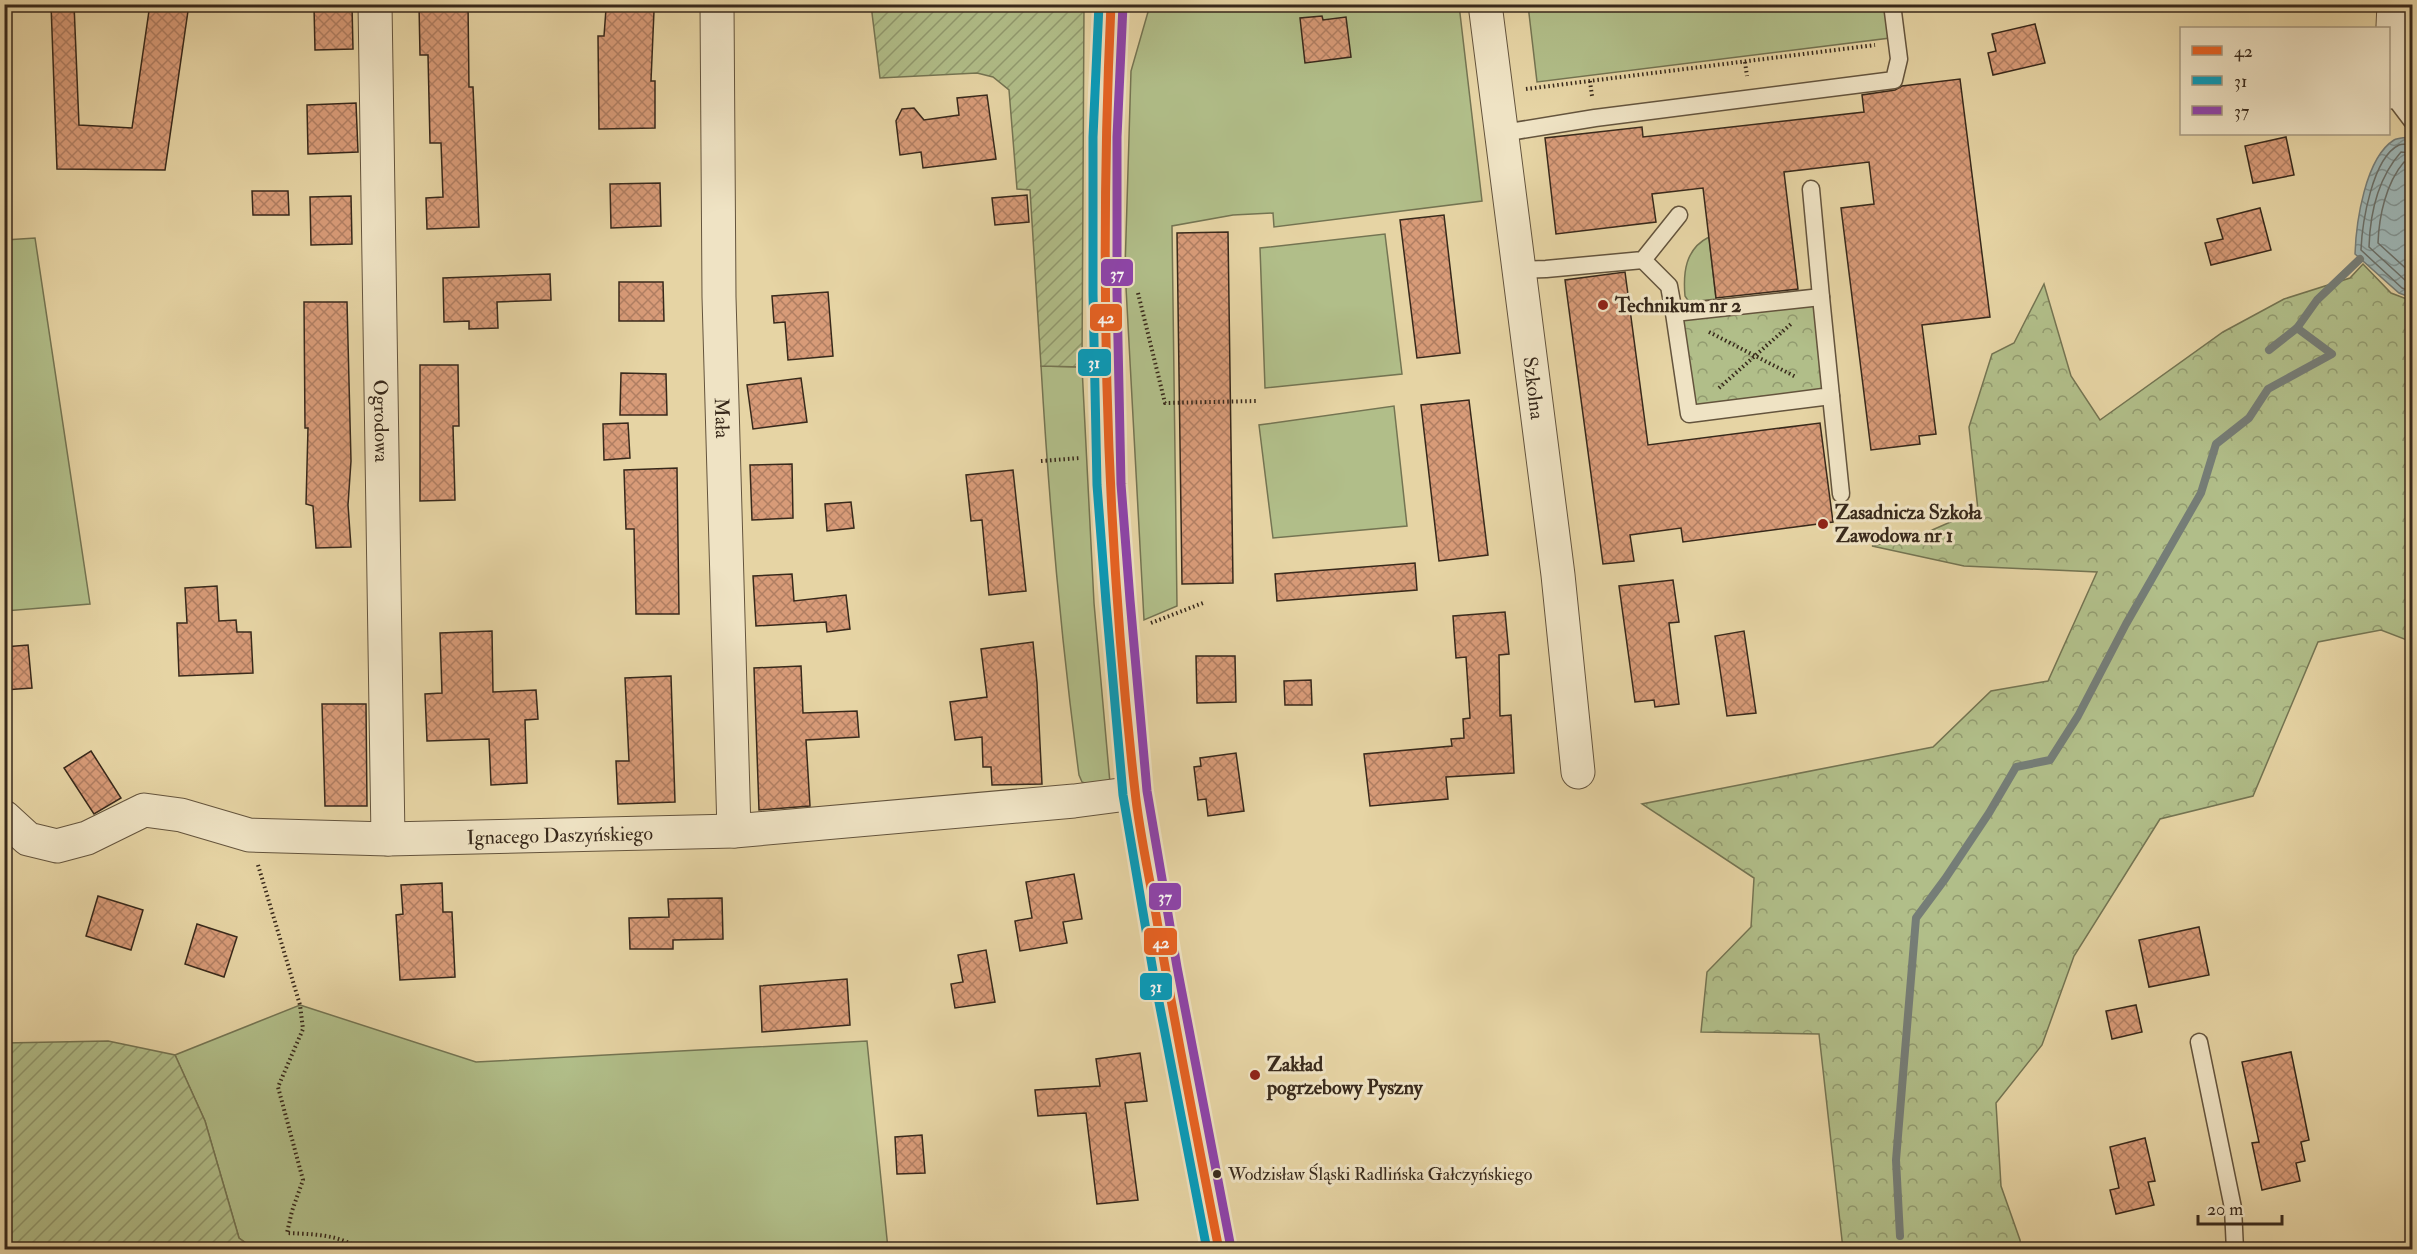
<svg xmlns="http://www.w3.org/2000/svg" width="2417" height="1254" font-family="'IM FELL Double Pica',serif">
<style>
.grass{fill:#b1be89;stroke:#747452;stroke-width:1.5}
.forest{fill:url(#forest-crowns);stroke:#747452;stroke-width:1.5}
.garden{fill:url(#garden-furrows);stroke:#747452;stroke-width:1.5}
.water{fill:url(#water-waves);stroke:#757d77;stroke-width:1.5}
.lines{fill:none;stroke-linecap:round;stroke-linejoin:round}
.shore{stroke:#6a6f68;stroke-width:1.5}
.stream{stroke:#757d77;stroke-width:8}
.building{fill:url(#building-cross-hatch);stroke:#38291b;stroke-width:1.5}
.service-casing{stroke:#64543d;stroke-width:19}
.minor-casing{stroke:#64543d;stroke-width:35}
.tertiary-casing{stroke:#64543d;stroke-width:35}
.path{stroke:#38291b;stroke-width:4;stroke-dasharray:1.5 3;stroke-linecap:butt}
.service{stroke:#efe3c4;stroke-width:16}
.minor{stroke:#efe3c4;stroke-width:33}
.tertiary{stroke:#efe3c4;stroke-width:33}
.bus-1-casing{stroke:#efe3c4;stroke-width:14}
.bus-2-casing{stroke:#efe3c4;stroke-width:14}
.bus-3-casing{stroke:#efe3c4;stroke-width:14}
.bus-1{stroke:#e96222;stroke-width:9}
.bus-2{stroke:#069cbc;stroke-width:9}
.bus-3{stroke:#8e44ad;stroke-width:9}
.poi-dot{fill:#8f2418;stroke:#efe3c4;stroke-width:2}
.bus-dot{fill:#38291b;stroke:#efe3c4;stroke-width:2}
.labels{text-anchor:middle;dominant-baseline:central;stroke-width:6;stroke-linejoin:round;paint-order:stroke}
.bus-label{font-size:18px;fill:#38291b;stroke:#efe3c4;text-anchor:start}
.poi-label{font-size:20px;font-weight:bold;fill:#38291b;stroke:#efe3c4;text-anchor:start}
.street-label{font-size:20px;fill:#38291b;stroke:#efe3c4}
.line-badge{stroke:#efe3c4;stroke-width:2}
.badge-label{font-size:16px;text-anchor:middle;font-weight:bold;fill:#fff}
</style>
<defs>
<pattern id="forest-crowns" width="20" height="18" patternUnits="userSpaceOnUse" patternTransform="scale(1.5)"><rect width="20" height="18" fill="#b1be89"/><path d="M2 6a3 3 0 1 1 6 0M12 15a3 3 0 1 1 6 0" fill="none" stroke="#919a6f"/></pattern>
<pattern id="garden-furrows" width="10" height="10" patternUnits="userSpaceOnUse" patternTransform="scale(1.5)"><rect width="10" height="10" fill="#b1be89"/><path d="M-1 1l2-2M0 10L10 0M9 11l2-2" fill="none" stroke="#919a6f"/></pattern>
<pattern id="water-waves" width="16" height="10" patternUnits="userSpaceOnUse" patternTransform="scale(1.5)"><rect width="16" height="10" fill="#9db5b4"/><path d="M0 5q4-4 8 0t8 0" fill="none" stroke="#819392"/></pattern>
<pattern id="building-cross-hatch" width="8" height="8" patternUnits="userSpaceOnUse" patternTransform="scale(1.5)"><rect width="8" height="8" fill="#d89b78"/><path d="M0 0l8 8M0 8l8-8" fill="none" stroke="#b07e62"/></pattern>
</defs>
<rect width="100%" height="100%" fill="#e6d4a4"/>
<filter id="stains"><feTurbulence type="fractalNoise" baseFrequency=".00333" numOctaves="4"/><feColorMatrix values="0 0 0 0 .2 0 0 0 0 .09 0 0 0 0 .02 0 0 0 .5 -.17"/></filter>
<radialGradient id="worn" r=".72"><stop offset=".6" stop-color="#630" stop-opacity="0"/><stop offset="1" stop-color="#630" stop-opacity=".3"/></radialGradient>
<g class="grass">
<polygon points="1150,5 1459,5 1482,201 1274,227 1273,213 1233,215 1172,226 1177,606 1144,620 1125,269 1131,71"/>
<polygon points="1528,5 1886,5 1890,38 1537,82"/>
<polygon points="2404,5 2412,5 2412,109 2401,95"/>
<polygon points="1385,234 1402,374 1265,388 1260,248"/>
<path d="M1709,237L1716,299L1689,302L1685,296C1683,273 1685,249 1709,237Z"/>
<polygon points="35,238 90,604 5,611 5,240"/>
<path d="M1041,366L1082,367L1094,603L1110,783L1089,785L1082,782L1079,775C1061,639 1049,503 1041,366Z"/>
<polygon points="1394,406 1407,526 1273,538 1259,425"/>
<polygon points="300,1005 476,1062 867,1041 888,1249 254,1249 239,1238 205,1121 175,1055"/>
</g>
<g class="forest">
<polygon points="2363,264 2391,293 2412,301 2412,642 2381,630 2318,642 2253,796 2160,819 2074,956 2042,1045 1996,1103 2001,1186 2020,1240 2021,1249 1843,1249 1819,1034 1701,1032 1707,972 1751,927 1754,878 1642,804 1933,747 1991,691 2048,681 2097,572 1964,566 1872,546 1923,534 1978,510 1969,427 1992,354 2014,343 2044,284 2071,376 2100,420 2223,332 2284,299 2350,278"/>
<polygon points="1821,297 1831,396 1689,414 1674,313"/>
</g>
<g class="garden">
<polygon points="871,5 1084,5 1082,367 1041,366 1030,190 1017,189 1009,90 993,77 977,73 880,78"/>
<polygon points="108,1041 175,1055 205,1121 239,1238 254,1249 5,1249 5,1043"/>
</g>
<path class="water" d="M2408,137L2412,142V298L2399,293L2355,254C2356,223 2365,158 2394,140C2398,138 2404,138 2408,137Z"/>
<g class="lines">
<g class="shore">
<path d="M2412,145C2408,145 2403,143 2399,145C2372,158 2362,224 2361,250L2402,288L2412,292"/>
<path d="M2412,153L2401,152C2378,178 2370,213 2369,247L2406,281L2412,284"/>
<path d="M2412,162H2404C2386,183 2379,216 2378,243L2412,274"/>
</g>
<g class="stream">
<polyline points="2269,350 2297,328 2317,300 2360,259"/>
<polyline points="1900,1236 1896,1160 1916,918 1945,879 1989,813 2016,767 2050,760 2078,716 2126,624 2201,493 2216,444 2249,418 2268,389 2332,354 2297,328"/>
</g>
</g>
<g class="building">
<polygon points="51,4 74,4 79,125 132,128 150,4 189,4 165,170 57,169"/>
<polygon points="419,4 468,4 469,87 473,87 479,227 427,229 426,198 443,197 441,143 430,143 428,55 420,55"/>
<polygon points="352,6 353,49 315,50 314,7"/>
<polygon points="606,9 654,11 651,81 655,81 655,128 599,129 598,36 604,36"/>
<polygon points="1322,16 1323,20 1346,17 1351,57 1305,63 1300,18"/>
<polygon points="2035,24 2045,63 1993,75 1988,53 1996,51 1992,34"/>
<polygon points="1960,79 1990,317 1922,325 1936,434 1919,436 1920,444 1871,450 1841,208 1874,204 1869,162 1784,172 1798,289 1716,298 1703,188 1652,194 1656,222 1556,234 1545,138 1642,127 1643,137 1864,112 1862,95 1895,90 1902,86"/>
<polygon points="987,95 996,159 923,168 921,152 900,155 896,121 902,109 914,108 924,120 959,115 957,98"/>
<polygon points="356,103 358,152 308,154 307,105"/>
<polygon points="2286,137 2294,175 2253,183 2245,146"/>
<polygon points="660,183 661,226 611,228 610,184"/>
<polygon points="252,191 288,191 289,215 253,215"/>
<polygon points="1027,195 1029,222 995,225 992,198"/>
<polygon points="351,196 352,244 311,245 310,197"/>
<polygon points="2260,208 2271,250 2211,265 2205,243 2223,239 2217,219"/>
<polygon points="1444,215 1460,353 1417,358 1400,220"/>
<polygon points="1228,232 1233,583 1182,584 1177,233"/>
<polygon points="1625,272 1648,445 1820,423 1833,522 1683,542 1681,528 1630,535 1634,561 1603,564 1565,280"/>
<polygon points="550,274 551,300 497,302 498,328 469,329 469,321 444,322 443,278"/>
<polygon points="619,282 663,282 664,321 619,321"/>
<polygon points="828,292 833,356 788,360 785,322 774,323 772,296"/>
<polygon points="304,302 347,302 351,461 348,505 351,547 316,548 313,506 306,504 308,428 305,428"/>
<polygon points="420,365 458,365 459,426 453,426 455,500 420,501"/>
<polygon points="621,373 666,374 667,415 620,415"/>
<polygon points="801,378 807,422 753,429 747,385"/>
<polygon points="1469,400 1488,555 1439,561 1421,405"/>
<polygon points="628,423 630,458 604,460 603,424"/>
<polygon points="792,464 793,518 752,520 750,465"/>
<polygon points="677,468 679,614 636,614 634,529 626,529 624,470"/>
<polygon points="1013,470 1026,591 989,595 982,520 971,521 966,475"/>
<polygon points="851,502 854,528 827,531 825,504"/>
<polygon points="1415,563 1417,590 1277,601 1275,574"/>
<polygon points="792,574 794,601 846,595 850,629 827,632 826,622 756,626 753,576"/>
<polygon points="1673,580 1679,622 1669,623 1679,704 1655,707 1654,700 1635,702 1619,586"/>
<polygon points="217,586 219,621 236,620 237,632 251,632 253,673 179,676 177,623 187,623 185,588"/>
<polygon points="1505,612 1509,654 1499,655 1500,716 1511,715 1514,773 1446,777 1448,799 1370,806 1364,754 1452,746 1451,739 1464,738 1463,719 1470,718 1466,657 1456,658 1453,616"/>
<polygon points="492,631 493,692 536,690 538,719 525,720 527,783 491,785 489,739 427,741 425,694 442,693 440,633"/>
<polygon points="1744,631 1756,713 1727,716 1715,636"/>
<polygon points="1033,642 1037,683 1042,784 992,785 991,767 983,767 982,737 955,740 950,702 987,697 981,649"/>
<polygon points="28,645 32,688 4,690 4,647"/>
<polygon points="1196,656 1235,656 1236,702 1197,703"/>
<polygon points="801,666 803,713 857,711 859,737 806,740 810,806 759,810 754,668"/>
<polygon points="671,676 675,802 618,804 616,761 629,761 625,678"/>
<polygon points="1311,680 1312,705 1285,705 1284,681"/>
<polygon points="322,704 366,704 367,806 325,806"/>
<polygon points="91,751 121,798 94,814 64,768"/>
<polygon points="1236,753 1244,811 1208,816 1206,799 1198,800 1194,767 1201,766 1200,758"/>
<polygon points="1074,874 1082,919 1063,922 1067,943 1020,951 1015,921 1032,918 1026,882"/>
<polygon points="442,883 443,912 452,912 455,977 400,980 396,915 403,914 401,885"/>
<polygon points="98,896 143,910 131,950 86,936"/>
<polygon points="722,898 723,939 673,940 673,949 630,949 629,918 669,917 668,899"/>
<polygon points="197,924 237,937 224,977 185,964"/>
<polygon points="2199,927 2209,975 2149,987 2139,940"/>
<polygon points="986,950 995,1002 955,1008 951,984 963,982 958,955"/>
<polygon points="847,979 850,1025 762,1032 760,986"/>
<polygon points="2136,1005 2142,1032 2112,1039 2106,1011"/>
<polygon points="2291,1052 2309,1140 2301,1142 2305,1161 2296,1163 2300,1181 2262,1190 2252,1143 2259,1142 2242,1062"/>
<polygon points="1140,1053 1147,1101 1125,1103 1138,1200 1097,1204 1086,1113 1038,1116 1035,1090 1100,1086 1096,1059"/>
<polygon points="922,1135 925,1173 897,1174 895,1137"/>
<polygon points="2145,1138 2155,1181 2148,1182 2154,1205 2116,1214 2110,1190 2119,1188 2110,1147"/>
</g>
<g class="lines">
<g class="service-casing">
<g id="service">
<polyline points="2390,92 2412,121"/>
<polyline points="1503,133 1595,118 1894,80 1899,59 1892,4"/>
<polyline points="1643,260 1669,286 1674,313 1821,297 1811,189"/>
<polyline points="1519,270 1546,269 1643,260 1679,215"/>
<polyline points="1674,313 1689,414 1831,396 1821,297"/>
<polyline points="1831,396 1841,494"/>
<polyline points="2199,1042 2233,1208 2235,1250"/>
</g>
</g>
<g class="minor-casing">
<g id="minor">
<path id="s1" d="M375,4L388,839"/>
<path id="s2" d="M717,4L719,297L734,831"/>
<path id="s3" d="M1485,4L1558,575L1578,772"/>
<polyline points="2390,92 2394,4"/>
<path id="s4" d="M4,817L28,839L57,846L87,838L144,810L181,815L249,835L388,839L734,831L1074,801L1135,793"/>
</g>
</g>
<g class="tertiary-casing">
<polyline id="tertiary" points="1111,4 1105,137 1105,294 1109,485 1118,601 1135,793 1165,969 1219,1250"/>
</g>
<g class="path">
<polyline points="1745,62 1747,76"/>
<polyline points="1590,81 1592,96"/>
<polyline points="1526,89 1875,45"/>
<polyline points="1138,293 1165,403 1256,401"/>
<polyline points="1709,332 1796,377"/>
<polyline points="1719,388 1792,323"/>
<polyline points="1041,461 1080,458"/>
<polyline points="1151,623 1203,603"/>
<path d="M258,865L300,1005L303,1029L278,1087L303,1180L292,1211L287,1233C310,1234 341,1234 360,1250"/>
</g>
<use href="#service" class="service"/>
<use href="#minor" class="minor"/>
<use href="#tertiary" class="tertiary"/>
<g class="bus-1-casing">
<path id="bus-1" d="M1111,4C1099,267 1105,530 1135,791C1139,830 1148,870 1155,909C1174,1023 1197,1136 1219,1250"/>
</g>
<g class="bus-2-casing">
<polyline id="bus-2" points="1099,4 1093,137 1093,294 1097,485 1106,602 1123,795 1153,971 1207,1250"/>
</g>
<g class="bus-3-casing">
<polyline id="bus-3" points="1123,5 1117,137 1117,294 1121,484 1130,600 1147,791 1177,967 1231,1248"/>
</g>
<use href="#bus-1" class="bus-1"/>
<use href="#bus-2" class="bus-2"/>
<use href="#bus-3" class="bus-3"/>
</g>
<g class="poi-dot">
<circle cx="1603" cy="305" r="6"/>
<circle cx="1823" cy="524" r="6"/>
<circle cx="1255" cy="1075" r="6"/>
</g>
<circle class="bus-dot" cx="1217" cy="1174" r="5"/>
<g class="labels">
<g class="bus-label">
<text x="1228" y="1174">Wodzisław Śląski Radlińska Gałczyńskiego</text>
</g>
<g class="poi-label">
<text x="1615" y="305">Technikum nr 2</text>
<text x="1835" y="512">Zasadnicza Szkoła<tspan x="1835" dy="23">Zawodowa nr 1</tspan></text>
<text x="1267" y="1064">Zakład<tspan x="1267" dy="23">pogrzebowy Pyszny</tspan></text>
</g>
<g class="street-label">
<text stroke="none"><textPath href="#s3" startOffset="387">Szkolna</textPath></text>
<text stroke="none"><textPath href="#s2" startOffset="414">Mała</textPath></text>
<text stroke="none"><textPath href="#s1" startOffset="417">Ogrodowa</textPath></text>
<text stroke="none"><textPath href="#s4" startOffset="576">Ignacego Daszyńskiego</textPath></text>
</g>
</g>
<g class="line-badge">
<rect x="1100" y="258" width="34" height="29" rx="6" fill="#8e44ad"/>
<rect x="1089" y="303" width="34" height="29" rx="6" fill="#e96222"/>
<rect x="1077" y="348" width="35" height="29" rx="6" fill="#069cbc"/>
<rect x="1148" y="882" width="34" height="29" rx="6" fill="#8e44ad"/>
<rect x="1143" y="927" width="35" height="29" rx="6" fill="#e96222"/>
<rect x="1139" y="972" width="34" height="29" rx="6" fill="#069cbc"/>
</g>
<g class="badge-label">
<text x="1117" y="279">37</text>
<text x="1106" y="323">42</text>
<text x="1094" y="368">31</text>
<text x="1165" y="902">37</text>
<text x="1161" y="948">42</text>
<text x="1156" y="992">31</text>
</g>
<rect width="2417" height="1254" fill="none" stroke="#e6d4a4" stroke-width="24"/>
<rect x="6" y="6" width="2405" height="1242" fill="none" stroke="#38291b" stroke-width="3"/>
<rect x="12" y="12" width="2393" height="1230" fill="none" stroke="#38291b" stroke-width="1.5"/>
<rect x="2180" y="27" width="210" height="108" fill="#efe3c4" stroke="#a69980" stroke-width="1.5"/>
<rect x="2192" y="46" width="30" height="9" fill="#e96222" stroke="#a69980" stroke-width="1.5"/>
<text x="2234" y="57" font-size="18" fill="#38291b">42</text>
<rect x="2192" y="76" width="30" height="9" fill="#069cbc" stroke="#a69980" stroke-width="1.5"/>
<text x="2234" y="87" font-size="18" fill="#38291b">31</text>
<rect x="2192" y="106" width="30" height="9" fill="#8e44ad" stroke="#a69980" stroke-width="1.5"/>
<text x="2234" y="117" font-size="18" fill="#38291b">37</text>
<path d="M2198 1215v9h84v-9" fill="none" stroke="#38291b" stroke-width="3"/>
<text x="2207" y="1215" font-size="18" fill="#38291b" stroke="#efe3c4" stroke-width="4.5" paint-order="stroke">20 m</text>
<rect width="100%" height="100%" filter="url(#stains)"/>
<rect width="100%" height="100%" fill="url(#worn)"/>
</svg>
